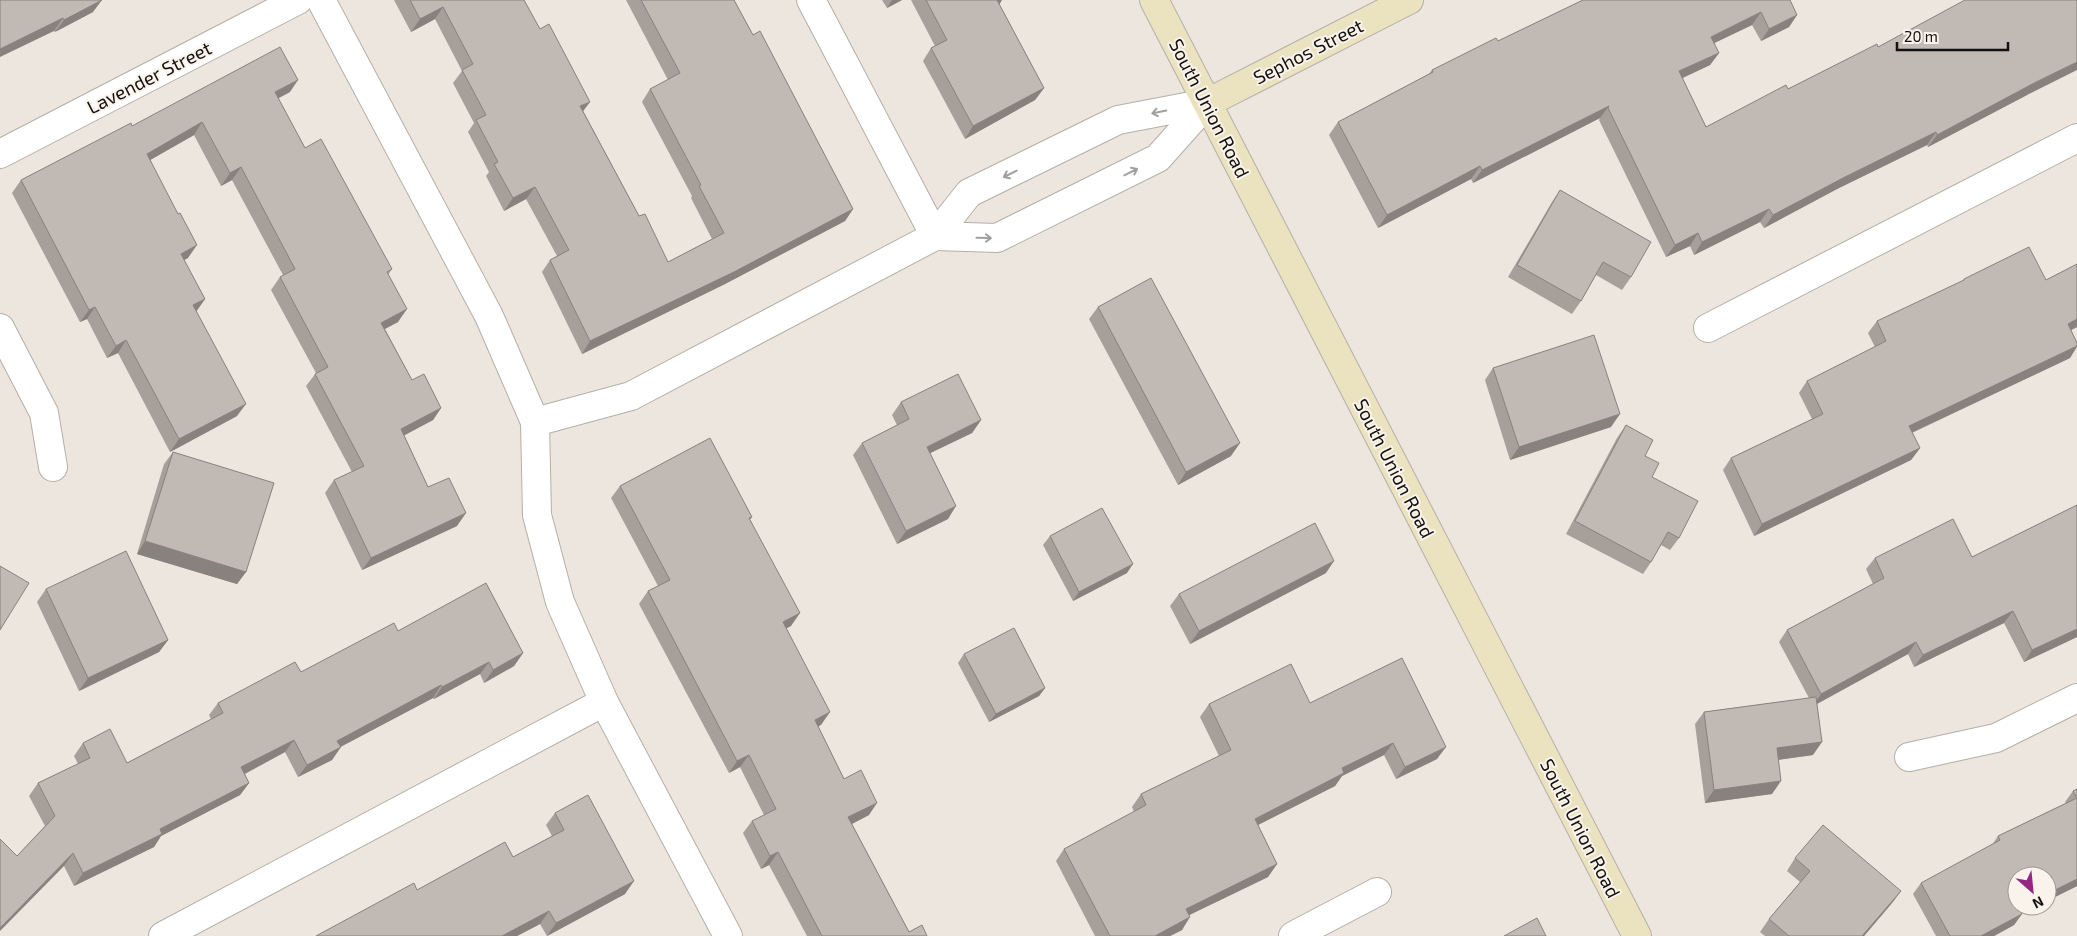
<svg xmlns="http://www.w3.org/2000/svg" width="2077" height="936" font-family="'Exo 2',sans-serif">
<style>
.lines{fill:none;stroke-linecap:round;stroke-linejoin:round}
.street-casing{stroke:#b5afa8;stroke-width:30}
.secondary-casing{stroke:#b5afa8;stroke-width:30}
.street{stroke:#fff;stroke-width:28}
.secondary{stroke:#ebe2bf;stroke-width:28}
.wall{fill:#a69f9a}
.shaded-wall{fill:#87827d}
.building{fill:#c1b9b3;stroke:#87827d}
.oneway{stroke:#a1a09f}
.labels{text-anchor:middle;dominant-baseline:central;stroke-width:4;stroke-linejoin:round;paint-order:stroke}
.street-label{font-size:19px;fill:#13110f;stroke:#f9f3eb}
</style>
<rect width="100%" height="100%" fill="#ece6de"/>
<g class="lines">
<g class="street-casing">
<g id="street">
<polyline points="321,0 489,316 535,422 537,515 560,602 604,702 728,936"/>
<polyline points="811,0 935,236"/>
<polyline points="0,154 298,0"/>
<polyline points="935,236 997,238 1158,158 1207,103"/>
<polyline points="0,328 44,413 53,467"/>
<polyline points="1708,328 2077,138"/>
<polyline points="535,422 631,396 935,236 969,193 1118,120 1207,103"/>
<polyline points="1909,757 1996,738 2077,698"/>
<polyline points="163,936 604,702"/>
<polyline points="1293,936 1377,892"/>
</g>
</g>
<g class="secondary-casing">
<g id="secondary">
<polyline points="1154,0 1637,936"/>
<polyline points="1207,103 1409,0"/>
</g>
</g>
<use href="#street" class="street"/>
<use href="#secondary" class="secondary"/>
</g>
<g class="wall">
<polygon points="0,0 93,12 55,32 54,31"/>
<polygon points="394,0 524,0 639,216 668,262 712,239 691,198 692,196 642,102 650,89 668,80 626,0 734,0 753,35 853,209 845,221 725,284 582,354 542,272 550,260 557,256 526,199 504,211 486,176 489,172 468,132 474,123 453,83 462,71 435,19 411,32"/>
<polygon points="882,0 902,0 887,8"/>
<polygon points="911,0 1002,0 999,4 1044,88 1035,100 965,139 923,61 931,48 935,46"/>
<polygon points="1583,0 1797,15 1789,27 1761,41 1752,25 1714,43 1719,53 1710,65 1682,78 1706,127 1878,47 2027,95 1928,147 1927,145 1837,189 1764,228 1760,222 1694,255 1690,246 1666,257 1599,120 1600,118 1473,183 1471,179 1378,228 1329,135 1338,122 1429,74 1432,70 1498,41"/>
<polygon points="290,92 278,98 305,148 392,269 388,275 398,322 385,329 412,380 441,408 433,420 404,435 428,487 457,526 362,570 325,493 334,480 352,472 306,386 316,373 271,290 280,277 283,275 232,180 221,186 194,135 150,160 188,258 184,260 205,299 196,311 237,416 170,452 118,353 107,358 87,319 80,322 12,193 21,180 132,126"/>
<polygon points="1560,190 1631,277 1622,290 1596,275 1581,301 1572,314 1508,277 1552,202"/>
<polygon points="2077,264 2077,327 2071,330 2077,343 2077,347 2070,358 1912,433 1920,448 1911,460 1754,536 1723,470 1731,458 1812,419 1799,393 1807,381 1875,347 1868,333 1877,321 1962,282 1964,279 2046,280"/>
<polygon points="1098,307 1231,456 1178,485 1089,319"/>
<polygon points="1493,368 1611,427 1510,460 1485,380"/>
<polygon points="901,402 981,420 972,433 930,453 948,519 897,544 853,455 862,443 897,425 892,415"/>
<polygon points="1626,425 1645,456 1652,477 1679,538 1670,550 1661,545 1651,562 1643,574 1566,534 1617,438"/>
<polygon points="173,452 246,572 237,584 137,554 164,464"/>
<polygon points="620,486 752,517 750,520 791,626 786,628 821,725 818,726 844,779 869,815 852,824 909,932 927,936 807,936 769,865 761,869 743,833 752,821 764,815 740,767 729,773 639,604 648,591 658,586 611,498"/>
<polygon points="2077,505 2077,637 2024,662 2004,623 1914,667 1908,654 1817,704 1813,755 1778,760 1772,794 1705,803 1695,724 1704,712 1809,698 1779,642 1787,630 1873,584 1866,569 1875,558 1972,557"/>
<polygon points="1050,536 1127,573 1073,601 1043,545"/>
<polygon points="1326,573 1190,644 1170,606 1179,594"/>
<polygon points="46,589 168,640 159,652 79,691 37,602"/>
<polygon points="398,631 523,653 514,666 484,683 480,674 434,699 433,698 340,747 332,760 298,777 285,752 245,774 249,783 240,795 161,836 154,847 74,886 64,866 17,856 45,826 29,796 38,783 78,764 74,756 83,743 127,763 211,719 209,715 218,703 301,672"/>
<polygon points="964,654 1045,688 1039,696 989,722 958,663"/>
<polygon points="1310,703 1437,759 1396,779 1384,755 1342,776 1335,786 1258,825 1277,864 1268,877 1189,915 1182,930 1170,936 1095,936 1056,861 1064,849 1134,812 1132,807 1141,794 1219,756 1200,717 1209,704"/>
<polygon points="2077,789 2077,886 2047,901 2047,876 2014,925 1994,936 1936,936 1913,894 1921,883 1992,845 1998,836 2066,803 2065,802 2073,791"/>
<polygon points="555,813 625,894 547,936 540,924 517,936 316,936 417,890 513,857 552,836 546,825"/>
<polygon points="1795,858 1901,891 1892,903 1864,936 1765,936 1760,932 1769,919 1800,882 1787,871"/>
</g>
<g class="shaded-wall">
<polygon points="102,0 93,12 55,32 64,20"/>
<polygon points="892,0 902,0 887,8"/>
<polygon points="995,0 1002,0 999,5"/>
<polygon points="443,7 435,19 411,32 420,19"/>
<polygon points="1761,12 1752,25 1702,49 1711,37"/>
<polygon points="1797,15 1789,27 1761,41 1769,29"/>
<polygon points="63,18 54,31 0,57 0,49"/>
<polygon points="1719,53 1710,65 1670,84 1679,71"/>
<polygon points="2077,62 2077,70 2027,95 1928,147 1937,135 2036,82"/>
<polygon points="298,80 290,92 266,105 275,92"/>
<polygon points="1044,88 1035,100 965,139 973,126"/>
<polygon points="590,102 581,114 580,106"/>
<polygon points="1609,106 1600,118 1473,183 1482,170"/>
<polygon points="202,122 194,135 138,167 147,154"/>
<polygon points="1936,132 1927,145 1837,189 1764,228 1773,215 1845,177"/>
<polygon points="1480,166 1471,179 1378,228 1387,215"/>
<polygon points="241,167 232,180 221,186 230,173"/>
<polygon points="535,187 526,199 504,211 513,198"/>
<polygon points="853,209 845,221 725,284 582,354 590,341"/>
<polygon points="1769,209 1760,222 1694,255 1702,242"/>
<polygon points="1698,233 1690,246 1666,257 1675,245"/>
<polygon points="197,245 188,258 172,266 181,254"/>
<polygon points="205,299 196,312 193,305"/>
<polygon points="95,307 87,319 80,322 89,310"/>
<polygon points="407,309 398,322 373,335 381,323"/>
<polygon points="2077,319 2077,327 2059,336 2068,324"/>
<polygon points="126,340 118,353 107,358 116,346"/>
<polygon points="2077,346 2070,358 1900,438 1909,426"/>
<polygon points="246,404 237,416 170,452 179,439"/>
<polygon points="441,408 433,420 392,442 401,429"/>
<polygon points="1620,414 1611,427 1510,460 1519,447"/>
<polygon points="981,420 972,433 918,459 927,447"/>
<polygon points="1240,443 1231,456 1178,485 1186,472"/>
<polygon points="1920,448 1911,460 1754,536 1762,524"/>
<polygon points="956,506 948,519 897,544 906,531"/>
<polygon points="466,513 457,526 362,570 371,558"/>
<polygon points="145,541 246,572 237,584 137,554"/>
<polygon points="1334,561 1326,573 1190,644 1199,631"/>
<polygon points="1133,564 1127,573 1073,601 1079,592"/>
<polygon points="2013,611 2004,623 1914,667 1923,655"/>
<polygon points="800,613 791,626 774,635 783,622"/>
<polygon points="2077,629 2077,637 2024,662 2032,650"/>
<polygon points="168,640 159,652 79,691 88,678"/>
<polygon points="1916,642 1908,654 1813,706 1821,694"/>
<polygon points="523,653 514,666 484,683 493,670"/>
<polygon points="489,662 480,674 434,699 442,687"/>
<polygon points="441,685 433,698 329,753 337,741"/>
<polygon points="1045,688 1039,696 989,722 996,714"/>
<polygon points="830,712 821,725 806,732 815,720"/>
<polygon points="294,740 285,752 233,780 241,767"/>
<polygon points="1822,742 1813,755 1768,761 1777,748"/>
<polygon points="1393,743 1384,755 1342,776 1335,786 1246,831 1255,819 1342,768"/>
<polygon points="341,747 332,760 298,777 307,765"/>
<polygon points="1446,747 1437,759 1396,779 1405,767"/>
<polygon points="749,755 740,767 729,773 737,761"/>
<polygon points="1781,781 1772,794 1705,803 1714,790"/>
<polygon points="249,783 240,795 161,836 154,847 74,886 83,873 160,829"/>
<polygon points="877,803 869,815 840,830 848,817"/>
<polygon points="778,852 769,865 761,869 770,856"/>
<polygon points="73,853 64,866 0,931 0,928"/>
<polygon points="1277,864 1268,877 1177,921 1186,909"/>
<polygon points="2077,879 2077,886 2047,901 2047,894"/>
<polygon points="634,881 625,894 547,936 556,923"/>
<polygon points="1901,891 1892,903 1864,936 1862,936"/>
<polygon points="2023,906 2037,906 2011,919 2019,908"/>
<polygon points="549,911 540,924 517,936 502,936"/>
<polygon points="2022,914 2014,925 1994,936 1981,936"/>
<polygon points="1190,917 1182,930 1170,936 1155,936"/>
</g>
<g class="building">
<polygon points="0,0 102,0 64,20 63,18 0,49"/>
<polygon points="410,0 524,0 540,29 549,24 590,102 580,106 639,216 645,214 668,262 724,233 699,186 701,185 650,89 680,73 641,0 734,0 753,35 760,31 853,209 734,272 590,341 550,260 569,250 535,187 513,198 494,164 498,162 476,120 486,115 462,70 473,64 443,7 420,19"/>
<polygon points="926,0 997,0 1044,88 973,126 931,48 947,40"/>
<polygon points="1583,0 1790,0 1797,15 1769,29 1761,12 1711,37 1719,53 1679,71 1706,127 1786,85 1788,89 1877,44 1878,47 1965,0 2077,0 2077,62 2036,82 1937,135 1936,132 1845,177 1773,215 1769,209 1702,242 1698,233 1675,245 1608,108 1609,106 1482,170 1480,166 1387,215 1338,122 1433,72 1432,70 1496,38 1498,41"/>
<polygon points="280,47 298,80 275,92 305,148 321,139 392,269 387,272 407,309 381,323 412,380 424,374 441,408 401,429 428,487 449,478 466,513 371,558 334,480 364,466 315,374 328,367 280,277 295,269 241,167 230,173 202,122 147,154 178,214 180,213 197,245 181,254 205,299 193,305 246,404 179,439 126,340 116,346 95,307 89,310 21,180 131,123 132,126"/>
<polygon points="1560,190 1651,242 1631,277 1603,262 1581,301 1517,265"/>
<polygon points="2029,247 2046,280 2077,264 2077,319 2068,324 2077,343 2077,346 1909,426 1920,448 1762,524 1731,458 1823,414 1807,381 1886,341 1877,321 1964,280 1964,279"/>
<polygon points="1151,278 1240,443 1186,472 1098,307"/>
<polygon points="1594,335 1620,414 1519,447 1493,368"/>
<polygon points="958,374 981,420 927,447 956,506 906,531 862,443 909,419 901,402"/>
<polygon points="1626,425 1653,440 1645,456 1659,463 1652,477 1698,501 1679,538 1668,532 1651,562 1575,521"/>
<polygon points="710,438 752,517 749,518 800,613 783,622 830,712 815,720 844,779 861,770 877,803 848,817 909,932 922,925 927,936 822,936 778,852 770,856 752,821 776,809 749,755 737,761 648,591 670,580 620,486"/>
<polygon points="173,452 274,483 246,572 145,541"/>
<polygon points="2077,505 2077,629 2032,650 2013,611 1923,655 1916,642 1821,694 1787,630 1884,578 1875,558 1953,519 1972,557"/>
<polygon points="1102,508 1133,564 1079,592 1050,536"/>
<polygon points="1315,523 1334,561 1199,631 1179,594"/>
<polygon points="126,551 168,640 88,678 46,589"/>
<polygon points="0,566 29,583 0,630"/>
<polygon points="486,583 523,653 493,670 489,662 442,687 441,685 337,741 341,747 307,765 294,740 241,767 249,783 160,829 162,834 83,873 73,853 0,928 0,839 17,856 55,816 38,783 90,758 83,743 110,729 127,763 223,713 218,703 295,662 301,672 394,623 398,631"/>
<polygon points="1014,628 1045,688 996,714 964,654"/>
<polygon points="1402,658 1446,747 1405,767 1393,743 1342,768 1344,773 1255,819 1277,864 1186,909 1190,917 1155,936 1110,936 1064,849 1146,805 1141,794 1231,750 1209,704 1291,664 1310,703"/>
<polygon points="1816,697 1822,742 1777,748 1781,781 1714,790 1704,712"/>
<polygon points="2077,789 2077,879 2047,894 2047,876 2017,876 2017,906 2023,906 2019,908 2022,914 1981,936 1950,936 1921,883 2000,840 1998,836 2077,798 2073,791"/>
<polygon points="588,795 634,881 556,923 549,911 502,936 316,936 414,883 417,890 505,842 513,857 564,830 555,813"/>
<polygon points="1823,825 1901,891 1862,936 1789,936 1769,919 1810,871 1795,858"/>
<polygon points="1537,918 1546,936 1504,936"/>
</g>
<defs><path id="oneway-shaft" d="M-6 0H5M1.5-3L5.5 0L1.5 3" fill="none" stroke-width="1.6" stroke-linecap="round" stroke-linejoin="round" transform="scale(1.25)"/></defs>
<g class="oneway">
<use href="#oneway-shaft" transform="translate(1159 112) rotate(169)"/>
<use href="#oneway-shaft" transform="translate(1131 172) rotate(-26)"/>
<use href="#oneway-shaft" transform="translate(1010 174) rotate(154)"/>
<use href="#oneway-shaft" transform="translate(984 238) rotate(1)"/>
</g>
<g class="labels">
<g class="street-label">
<text transform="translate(1308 51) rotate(-27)">Sephos Street</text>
<text transform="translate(149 77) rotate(-27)">Lavender Street</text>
<text transform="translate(1210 108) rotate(63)">South Union Road</text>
<text transform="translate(1395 468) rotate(63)">South Union Road</text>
<text transform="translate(1581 828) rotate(63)">South Union Road</text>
</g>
</g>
<g transform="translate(2032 891) rotate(153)"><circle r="24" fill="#f9f3eb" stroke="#9d9993"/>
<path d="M0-4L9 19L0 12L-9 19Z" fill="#962686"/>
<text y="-8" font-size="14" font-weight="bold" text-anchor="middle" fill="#13110f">N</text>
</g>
<path d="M1897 42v8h111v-8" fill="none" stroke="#13110f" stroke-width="2.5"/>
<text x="1904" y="42" font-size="15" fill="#13110f" stroke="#f9f3eb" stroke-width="4" paint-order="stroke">20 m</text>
</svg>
